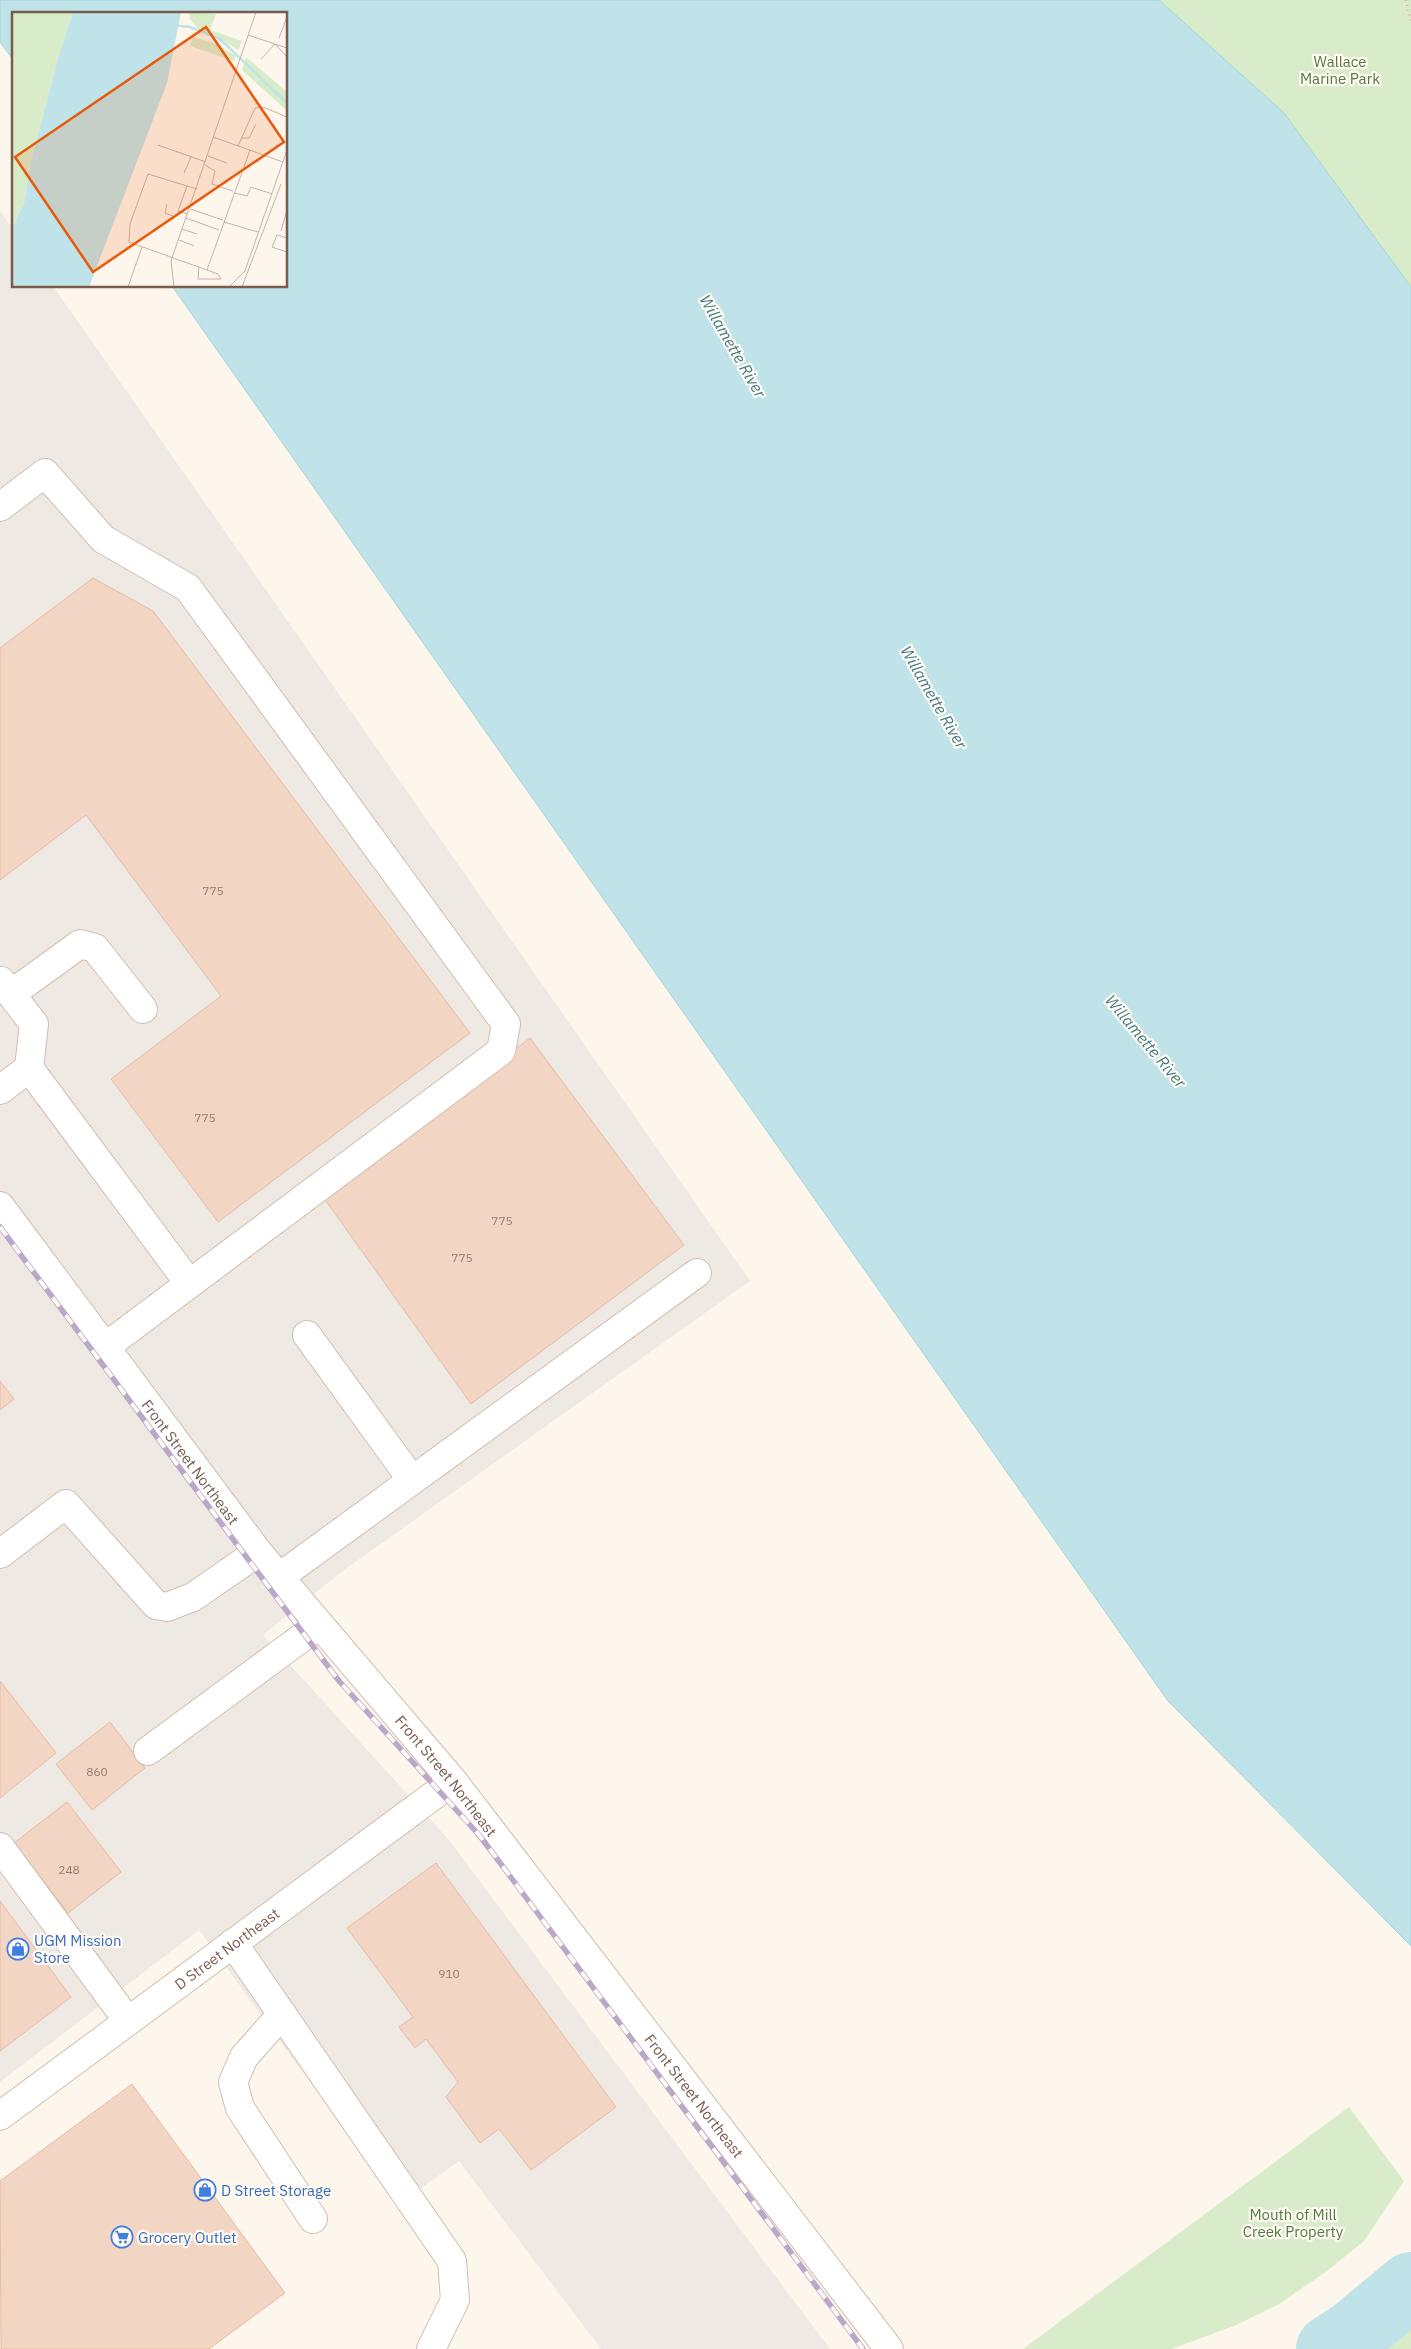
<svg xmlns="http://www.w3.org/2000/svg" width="1411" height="2349" font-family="'IBM Plex Sans',sans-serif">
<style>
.industrial{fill:#efe9e4}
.green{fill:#d8ecc9}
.water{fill:#bfe3e8;stroke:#a5d3da}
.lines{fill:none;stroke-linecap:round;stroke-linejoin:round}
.river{stroke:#bfe3e8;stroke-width:68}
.building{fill:#f3d5c3;stroke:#e6bba3}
.minor-casing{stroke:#d1beb0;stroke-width:30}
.path{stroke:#d9b8a5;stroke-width:3;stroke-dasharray:1 4;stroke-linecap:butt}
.minor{stroke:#fff;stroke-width:28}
.rail-casing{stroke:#b9a8c9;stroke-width:5.5}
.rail{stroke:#fffaf3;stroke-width:4;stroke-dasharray:11;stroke-linecap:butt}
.labels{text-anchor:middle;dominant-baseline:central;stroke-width:4.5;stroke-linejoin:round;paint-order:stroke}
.number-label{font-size:12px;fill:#987a6a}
.park-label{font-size:15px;fill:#537a41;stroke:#fffaf3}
.street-label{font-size:15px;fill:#7a5c4d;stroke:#fffaf3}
.shop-label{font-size:15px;fill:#366cbe;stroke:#fffaf3;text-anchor:start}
.water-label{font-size:16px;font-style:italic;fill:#437c86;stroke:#fffaf3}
.inset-river{fill:none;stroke:#bfe3e8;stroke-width:2.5}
.inset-road{fill:none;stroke:#c5b3a7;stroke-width:1}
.view{fill:#e8590c;fill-opacity:0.15;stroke:#e8590c;stroke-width:2.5}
.inset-edge{fill:none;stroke:#7a5c4d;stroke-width:2.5}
</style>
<rect width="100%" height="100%" fill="#fdf6ec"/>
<polygon class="industrial" points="0,211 14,230 14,286 53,286 750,1281 344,1570 263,1635 449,1840 830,2349 601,2349 459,2161 399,2204 199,1930 0,2082"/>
<g class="green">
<polygon points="1159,0 1411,0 1411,287 1284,113"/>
<polygon points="1349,2107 1404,2181 1364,2241 1327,2271 1279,2304 1234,2326 1171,2349 1023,2349"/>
<polygon points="1411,2283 1411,2349 1324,2349 1374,2296"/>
</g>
<polygon class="water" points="0,0 1159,0 1284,113 1411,287 1411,1946 1168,1701 172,286 286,286 286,14 14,14 14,61 0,42"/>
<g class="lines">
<polyline class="river" points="1330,2349 1353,2334 1411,2286"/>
</g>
<g class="building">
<polygon points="93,578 153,611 470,1033 218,1222 111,1079 221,996 86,815 0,880 0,648"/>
<polygon points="530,1038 684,1245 471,1404 321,1194"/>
<polygon points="0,1381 14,1399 0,1410"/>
<polygon points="0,1681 56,1753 0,1798"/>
<polygon points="110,1722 145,1768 92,1810 56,1764"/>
<polygon points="67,1802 121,1872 68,1913 14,1843"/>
<polygon points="436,1863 616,2107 531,2170 499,2129 480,2143 446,2097 458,2082 426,2039 415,2048 399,2027 413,2017 347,1928"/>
<polygon points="0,1901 71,1997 0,2051"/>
<polygon points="132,2084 285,2293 209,2349 1,2349 0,2181"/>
</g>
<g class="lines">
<g class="minor-casing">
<g id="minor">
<polyline points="0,507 45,473 103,539 188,588 506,1024 501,1051 105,1347"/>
<polyline points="1,981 34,1024 29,1068"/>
<polyline points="11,994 80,944 95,948 143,1009"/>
<polyline points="0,1090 29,1068 189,1283"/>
<path id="s1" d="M0,1206L258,1552L453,1781L889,2349"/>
<polyline points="307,1335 412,1480"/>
<polyline points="0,1554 66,1504 156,1605 167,1607 193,1597 258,1552"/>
<polyline points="278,1578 697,1273"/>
<polyline points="148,1751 319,1625"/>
<polyline points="0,1847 128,2021"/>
<polyline points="233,1943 452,2261 455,2300 431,2349"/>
<polyline points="282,2014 244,2057 233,2082 240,2108 313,2219"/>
<path id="s2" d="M0,2116L453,1781"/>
</g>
</g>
<polyline class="path" points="1406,0 1411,21"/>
<use href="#minor" class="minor"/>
<g class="rail-casing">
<polyline id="rail" points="0,1227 339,1681 480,1836 863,2349"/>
</g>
<use href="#rail" class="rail"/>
</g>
<defs>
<g id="shop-ring" transform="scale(1.125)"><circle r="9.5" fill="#fffaf3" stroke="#3f7fe0" stroke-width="1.5"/><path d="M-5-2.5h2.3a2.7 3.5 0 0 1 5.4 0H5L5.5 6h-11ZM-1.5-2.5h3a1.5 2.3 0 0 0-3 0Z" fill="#3f7fe0"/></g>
<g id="supermarket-ring" transform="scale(1.125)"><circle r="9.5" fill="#fffaf3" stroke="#3f7fe0" stroke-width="1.5"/><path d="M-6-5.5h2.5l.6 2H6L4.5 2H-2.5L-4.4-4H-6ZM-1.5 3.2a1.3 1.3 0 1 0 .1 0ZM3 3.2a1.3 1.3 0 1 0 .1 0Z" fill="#3f7fe0"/></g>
</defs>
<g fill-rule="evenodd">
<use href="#shop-ring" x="18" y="1949"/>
<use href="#shop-ring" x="205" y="2190"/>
<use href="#supermarket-ring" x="122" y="2237"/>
</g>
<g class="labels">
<g class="number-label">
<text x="213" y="890">775</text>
<text x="205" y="1117">775</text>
<text x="502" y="1220">775</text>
<text x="462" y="1257">775</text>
<text x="97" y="1771">860</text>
<text x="69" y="1869">248</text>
<text x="449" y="1973">910</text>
</g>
<g class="park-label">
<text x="1340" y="61">Wallace<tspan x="1340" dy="17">Marine Park</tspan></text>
<text x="1293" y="2214">Mouth of Mill<tspan x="1293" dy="17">Creek Property</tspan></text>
</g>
<g class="street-label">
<text stroke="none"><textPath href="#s1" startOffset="319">Front Street Northeast</textPath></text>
<text stroke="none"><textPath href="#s1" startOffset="724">Front Street Northeast</textPath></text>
<text stroke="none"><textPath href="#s2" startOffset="282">D Street Northeast</textPath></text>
<text stroke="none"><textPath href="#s1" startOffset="1129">Front Street Northeast</textPath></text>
</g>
<g class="shop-label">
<text x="34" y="1940">UGM Mission<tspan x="34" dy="17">Store</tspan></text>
<text x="221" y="2190">D Street Storage</text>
<text x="138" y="2237">Grocery Outlet</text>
</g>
<g class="water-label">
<text transform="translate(733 346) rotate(60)">Willamette River</text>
<text transform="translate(934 697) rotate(60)">Willamette River</text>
<text transform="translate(1146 1041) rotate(50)">Willamette River</text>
</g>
</g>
<g transform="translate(12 12)">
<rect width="275" height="275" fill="#fdf6ec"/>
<path d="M0,0H61L46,46L19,149L12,191L0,216ZM177,0L204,2L198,18L230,29L226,38L206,25L188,19L178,7ZM181,25L202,31L224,44L222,49L178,34ZM234,45L275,80V99L230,58Z" fill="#d8ecc9"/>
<path d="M61,0H169L155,71L77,275H0V216L12,191L19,149L46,46Z" fill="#bfe3e8"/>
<path class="inset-river" d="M159,13L178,15L208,27L275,91"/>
<path class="inset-road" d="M236,23L275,36M267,26L275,5M249,47L263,32L275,45M201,125L271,150M229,126H237L244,112M146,133L194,150M226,134L243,96L251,95L275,105M196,144L215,151M193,153L203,159L200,172L221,179M172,161L179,145M175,174L166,199L176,202M185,177L136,162L118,212L117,230L206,262L209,267M223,181L235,184L239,175L260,182M155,192L153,201L161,204M178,197L211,208M174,206L207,218M212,210L246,220M170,217L185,222M269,219L275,198M275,226L265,223L260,235L275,240M167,228L182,234M187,255L186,267H209M195,258L238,138M116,275L130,235M162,275L159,249L244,0M217,275L233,259L275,138M230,275L269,172"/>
<path class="view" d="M194,15L272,130L81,260L3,145Z"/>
<rect width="275" height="275" class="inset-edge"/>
</g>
</svg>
